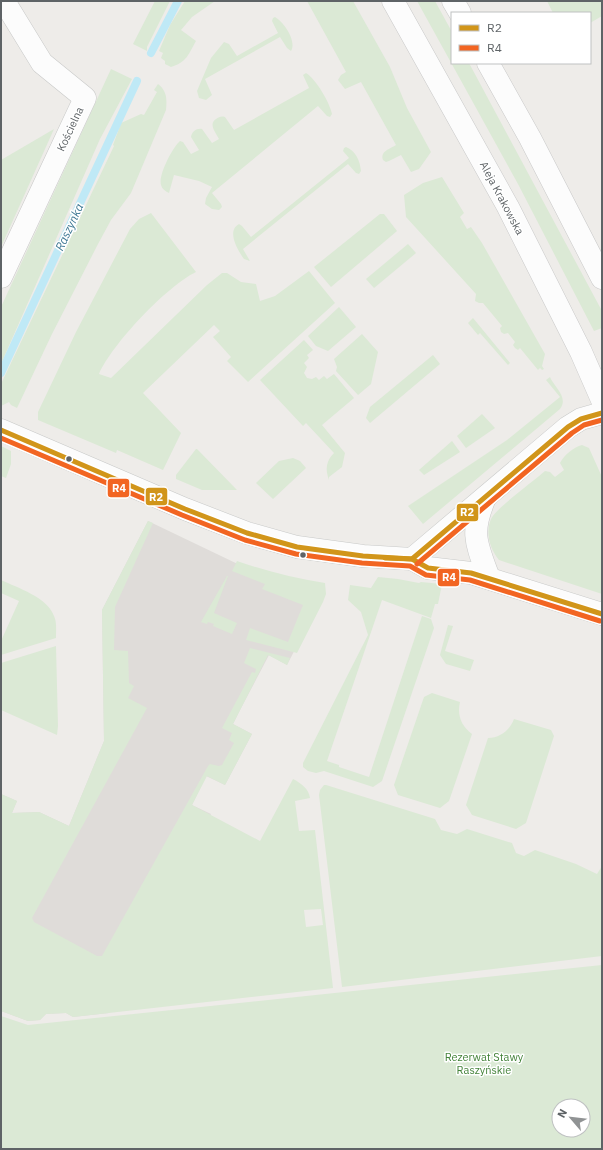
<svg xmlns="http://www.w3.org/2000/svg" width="603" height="1150" font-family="'IBM Plex Sans',sans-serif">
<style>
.education{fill:#dfdcd9}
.green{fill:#dbe9d5;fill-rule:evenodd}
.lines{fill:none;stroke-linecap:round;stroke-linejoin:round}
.stream{stroke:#bfe9f6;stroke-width:8}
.minor-casing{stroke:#c8c9c8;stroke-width:23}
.secondary-casing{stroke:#c9c9c9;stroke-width:23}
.minor{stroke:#fcfcfc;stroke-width:22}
.secondary{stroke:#fcfcfc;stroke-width:22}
.bus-1-casing{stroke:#fff;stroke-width:8}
.bus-2-casing{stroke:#fff;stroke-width:8}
.bus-1{stroke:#d1951a;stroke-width:5}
.bus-2{stroke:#f26522;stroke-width:5}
.bus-dot{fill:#5e6366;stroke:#fff;stroke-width:1.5}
.labels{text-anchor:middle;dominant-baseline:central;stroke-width:3;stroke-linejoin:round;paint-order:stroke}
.street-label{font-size:11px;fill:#5e6366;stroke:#fff}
.park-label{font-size:11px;fill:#438239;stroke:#fff}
.water-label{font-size:12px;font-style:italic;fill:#3f7894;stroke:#fff}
.line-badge{stroke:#fff;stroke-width:1.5}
.badge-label{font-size:11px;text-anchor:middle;font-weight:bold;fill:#fff}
</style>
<rect width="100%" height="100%" fill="#eeece9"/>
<polygon class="education" points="148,521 319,603 287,665 269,655 240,710 233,724 252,734 225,785 206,776 192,805 211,814 109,1013 73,1017 66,1013 46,1014 40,1020 28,1021 1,1011 1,794 17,801 12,813 39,812 69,826 104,741 102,610"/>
<g class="green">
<polygon points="155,1 170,1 147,47 147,51 133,44"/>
<path d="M185,1H215L192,17L181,30L196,41C188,55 187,62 171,67L165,64V61L161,58L163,53L159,51L170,25Z"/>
<path d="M307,1H353L390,67L407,108L431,152L419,169L411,172L401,155L389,161L386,162L383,160C380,151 390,149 396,145L361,82L345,89L338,80L341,75L346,72Z"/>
<polygon points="417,1 435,1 452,32 452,63 469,63 602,311 602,328 594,331 518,184"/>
<polygon points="547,1 602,1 602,16 590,23 590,13 553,13"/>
<path d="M275,17C284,22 297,41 291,51L287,48L280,37L205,79L212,95L206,100L199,98L197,91L211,58L224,42L229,44L237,56L278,33L272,21L273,18Z"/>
<polygon points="111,69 132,79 100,139 1,364 1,307"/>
<path d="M306,73C316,79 330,103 332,114L330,117L327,116L318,106L212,193L221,204L222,207L219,210L212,209L205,204L206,198L212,187L199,181L174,175L169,193C165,191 162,189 161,185C158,175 173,147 180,141L183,142L191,154L199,150L191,137C192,131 197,128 202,129L212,143L219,139C216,133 208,124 216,119C219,117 221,116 225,117L234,130L309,88L303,75Z"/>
<path d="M158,84C167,91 167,99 166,110L131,193L111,220L98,244L52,334L17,408L11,405L9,402L1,406V384L114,146L113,145L121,123L141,114L144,115L157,92L154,90Z"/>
<polygon points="54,129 1,247 1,160"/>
<path d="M346,147C356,151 360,161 361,171L359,174L356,173L348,164L243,249L250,261L244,259C238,251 226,231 239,224L242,226L251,237L349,158L343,151L344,148Z"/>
<polygon points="442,177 464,213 460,217 467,229 471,227 482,243 545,354 542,366 544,369 542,370 540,368 538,370 520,348 518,350 515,348 513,345 515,342 508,333 504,334 501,332 500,328 502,326 483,303 479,303 475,301 476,294 406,217 404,195 423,183"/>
<path d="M151,213L196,272C167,286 112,344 99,374L111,378L207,285L222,273H227L241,282L256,284L260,301L275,296L309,271L335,303L248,382L227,361L231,357L213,337L220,331L214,325L143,393L181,433L163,470L117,450L116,453L38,420V412L76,332L130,229L139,219Z"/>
<polygon points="380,214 384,214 397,231 331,287 314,267"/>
<polygon points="408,244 416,253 374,288 366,279"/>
<polygon points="339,307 356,327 328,351 316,346 308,336"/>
<polygon points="473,318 510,363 508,365 480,333 478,335 468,323"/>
<polygon points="362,334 378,352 371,384 358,395 336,371 337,367 334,359"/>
<path d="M304,340L313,350L307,355L309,358L304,363L307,367L304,373L307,378L312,379L316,377L319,380L324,376L327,379L334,374L354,398L322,425L345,453L342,467L329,477V480C325,469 326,461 334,453L306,423L303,426L260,380Z"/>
<polygon points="433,355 440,364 370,423 366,418 370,407"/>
<path d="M550,377C554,387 569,397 560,409L423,524L408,506L507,440L560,397L546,380Z"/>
<polygon points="482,414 495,428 466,448 457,436"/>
<polygon points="452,441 460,452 424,475 419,470"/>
<path d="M582,445L589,448L602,477V594L499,560C490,549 485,533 491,519C496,508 534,481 545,471L550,472L555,477L564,470L560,463C564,455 574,447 582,445Z"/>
<polygon points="1,446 11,451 11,464 6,478 1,476"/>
<polygon points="196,449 197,449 237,490 202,490 176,479 176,475"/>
<polygon points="293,458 300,461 306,468 273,499 256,483 279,461"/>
<path d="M148,521L153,523L115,607L114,650L128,651L129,683L134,686L128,698L147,708L32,918L34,922L97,956H102L208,766L210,764L219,766L222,765L234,743L229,740L232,733L222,728L252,672L255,673L256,669L244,663L250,648L290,658L287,665L268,655L233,724L252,734L225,785L207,776L192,805L260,841L293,779C301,783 309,789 310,798L295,801L299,831L315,830L333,988L73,1017L66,1013L46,1014L40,1020L28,1021L1,1011V794L17,801L12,813L39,812L69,826L104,741L102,610ZM321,909L323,925L306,927L304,910Z"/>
<path d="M237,561C266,571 294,578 325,583L326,594L323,602L297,653L246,640L250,628L288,642L303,605L262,589L265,584L232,571Z"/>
<polygon points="227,576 228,576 214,613 237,623 232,634 213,626 214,624 208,622 207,624 201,622"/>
<polygon points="378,577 398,579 419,583 421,582 442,584 438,604 435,604 431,618 382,600 327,761 339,765 339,767 369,777 422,616 431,619 434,628 382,781 373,787 324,771 316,773 308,771 303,767 303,763 368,635 361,612 348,600 350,585 371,588"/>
<path d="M1,580C18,588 47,597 54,616C57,622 56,631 56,638L1,655V641L19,601L1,593Z"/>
<polygon points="448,625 453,626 445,651 474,660 470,671 446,664 440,655"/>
<polygon points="56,646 58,726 57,735 1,710 1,663"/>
<path d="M432,693L460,702C457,715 461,726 472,734L449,801L440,808L398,795L394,785L424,697Z"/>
<path d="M514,719L551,730L554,736L526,823L516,829L472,815L466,805L488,738C500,738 510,730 514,719Z"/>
<polygon points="324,785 326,785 435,819 441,830 457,834 467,829 512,843 516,853 524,856 535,850 576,864 597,874 602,866 602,956 342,987 319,795 320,790"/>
<path d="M602,965V1149H1V1016L28,1025ZM559,1106H583V1130H559Z"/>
</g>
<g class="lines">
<g class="stream">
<polyline points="151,53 178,1"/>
<polyline points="1,373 137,81"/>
</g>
<g class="minor-casing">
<g id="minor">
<polyline points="1,277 85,98 42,63 4,1"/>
<polyline points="1,430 185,509 247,533 297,547 363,556 412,559 428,568 471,573 602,614"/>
<path d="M485,498C470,533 476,543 489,578"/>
<polyline points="412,559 568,427 581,419 602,413"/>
</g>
</g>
<g class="secondary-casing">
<g id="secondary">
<polyline points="393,1 508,207 581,352 602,400"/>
<polyline points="453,1 460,13"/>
<polyline points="488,63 530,138 602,278"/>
</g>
</g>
<use href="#minor" class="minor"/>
<use href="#secondary" class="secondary"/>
<g class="bus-1-casing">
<g id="bus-1">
<polyline points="1,430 185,509 247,533 297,547 363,556 412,559 568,427 581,419 602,413"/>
<polyline points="385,558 412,559 428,568 471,573 602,614"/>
</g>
</g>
<g class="bus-2-casing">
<g id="bus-2">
<polyline points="1,438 182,515 245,540 296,554 362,563 410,566 426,575 470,580 600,621"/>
<polyline points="417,564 572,433 584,425 602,420"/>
</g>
</g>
<use href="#bus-1" class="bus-1"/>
<use href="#bus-2" class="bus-2"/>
</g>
<g class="bus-dot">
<circle cx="69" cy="459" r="3.5"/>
<circle cx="303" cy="555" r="3.5"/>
</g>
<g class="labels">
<g class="street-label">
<text transform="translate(70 129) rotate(-65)">Kościelna</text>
<text transform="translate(502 198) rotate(62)">Aleja Krakowska</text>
</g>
<g class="park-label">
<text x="484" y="1057">Rezerwat Stawy<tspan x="484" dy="13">Raszyńskie</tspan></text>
</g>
<g class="water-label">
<text transform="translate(69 227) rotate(-65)">Raszynka</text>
</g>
</g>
<g class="line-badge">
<rect x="107" y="478" width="23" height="20" rx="4" fill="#f26522"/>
<rect x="145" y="487" width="23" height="19" rx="4" fill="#d1951a"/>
<rect x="456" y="503" width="23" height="19" rx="4" fill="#d1951a"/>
<rect x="437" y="568" width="23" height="19" rx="4" fill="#f26522"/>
</g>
<g class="badge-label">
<text x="119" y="492">R4</text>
<text x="156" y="501">R2</text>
<text x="467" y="516">R2</text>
<text x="449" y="581">R4</text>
</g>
<rect width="603" height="1150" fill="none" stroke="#5e6366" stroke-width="4"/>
<rect x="451" y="12" width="140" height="52" fill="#ffffff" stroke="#bfc1c2"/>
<rect x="459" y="25" width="20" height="6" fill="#d1951a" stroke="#bfc1c2"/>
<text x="487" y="32" font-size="12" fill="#5e6366">R2</text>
<rect x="459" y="45" width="20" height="6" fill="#f26522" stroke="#bfc1c2"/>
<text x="487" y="52" font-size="12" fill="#5e6366">R4</text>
<g transform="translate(571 1118) rotate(298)"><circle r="19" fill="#ffffff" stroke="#bfc1c2"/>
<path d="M0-3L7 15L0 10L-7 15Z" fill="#909394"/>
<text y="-6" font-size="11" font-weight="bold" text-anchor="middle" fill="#5e6366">N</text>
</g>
</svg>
